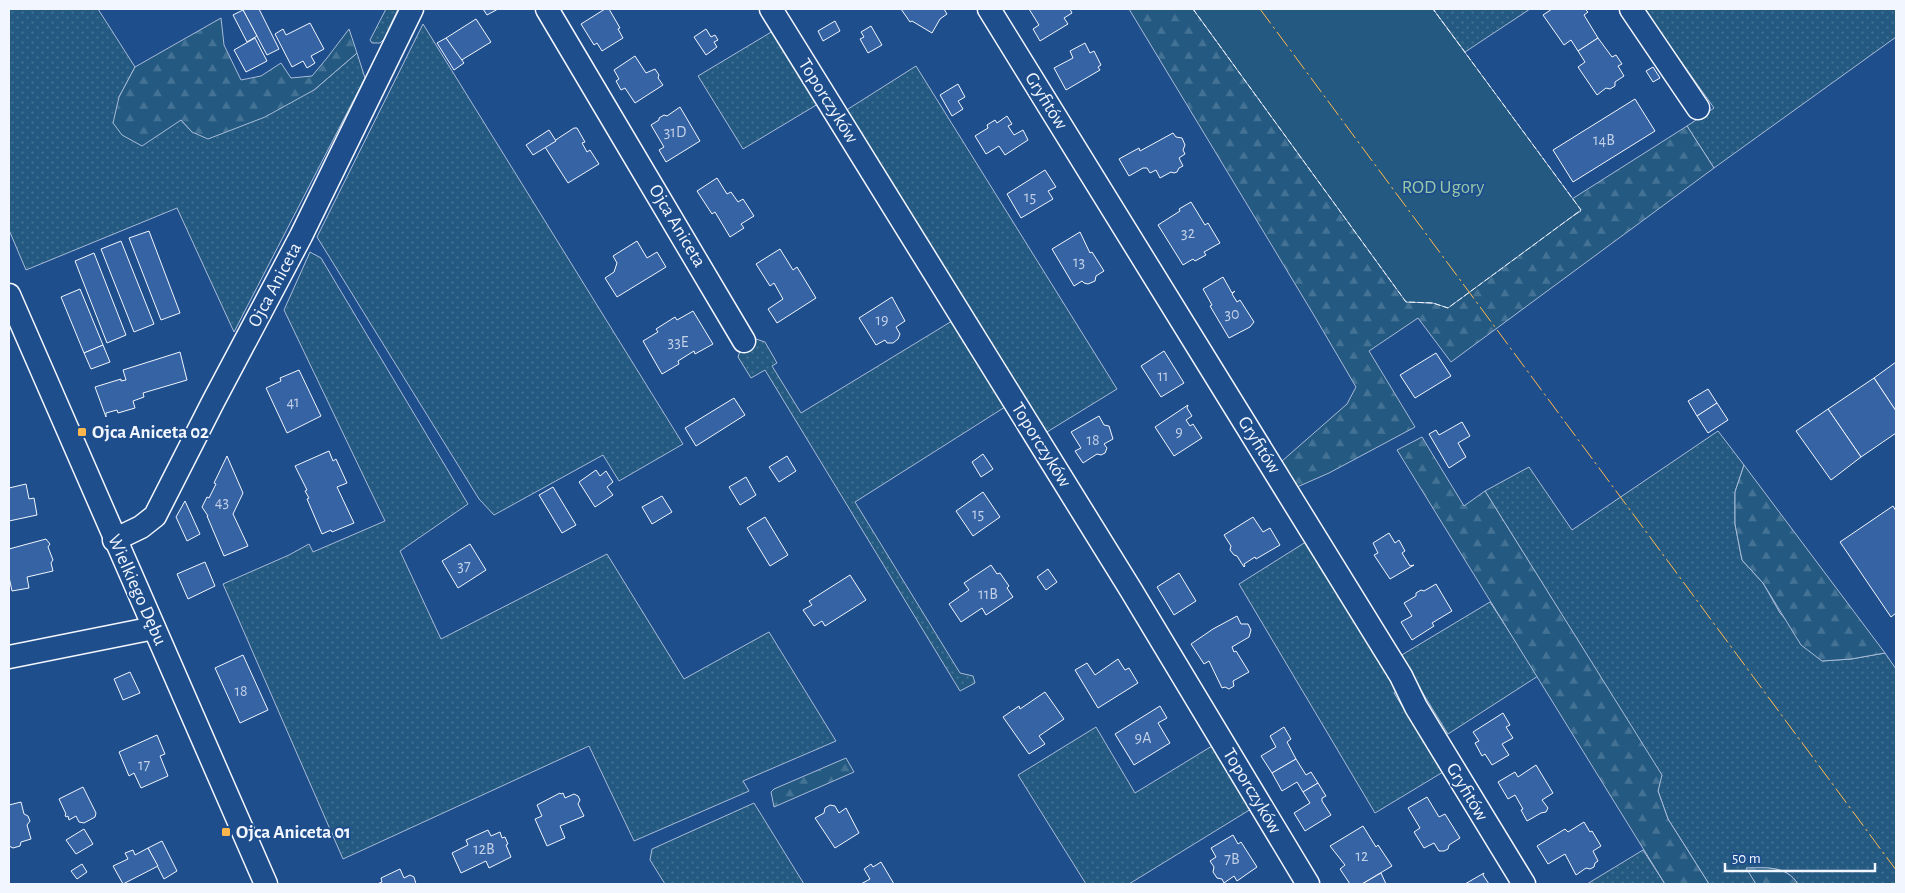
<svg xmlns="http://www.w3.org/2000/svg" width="1905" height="893" font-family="'Alegreya Sans',sans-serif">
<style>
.grass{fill:url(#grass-dots);stroke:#a8bbd7}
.forest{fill:url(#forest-firs);stroke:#a8bbd7}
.garden{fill:#245a82;stroke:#a8bbd7}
.building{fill:#3563a3;stroke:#f2f6ff}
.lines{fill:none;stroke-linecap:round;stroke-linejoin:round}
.minor-casing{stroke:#f2f6ff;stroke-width:25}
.minor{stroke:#1f4e8c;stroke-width:22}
.fence{stroke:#f2f6ff;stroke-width:1;stroke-dasharray:6 2.5;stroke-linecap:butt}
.power{stroke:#ffb74d;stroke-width:1;stroke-dasharray:18 4 2.5 4;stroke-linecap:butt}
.poi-dot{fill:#ffb74d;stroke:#1f4e8c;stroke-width:2}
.labels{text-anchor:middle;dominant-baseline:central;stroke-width:4;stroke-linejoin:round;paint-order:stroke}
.number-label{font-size:16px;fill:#c3d1e8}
.street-label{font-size:19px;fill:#f2f6ff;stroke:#1f4e8c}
.park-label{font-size:19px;fill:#97c8a6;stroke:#1f4e8c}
.poi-label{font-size:19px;font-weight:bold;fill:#f2f6ff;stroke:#1f4e8c;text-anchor:start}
</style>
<defs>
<pattern id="grass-dots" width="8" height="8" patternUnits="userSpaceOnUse" patternTransform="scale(1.25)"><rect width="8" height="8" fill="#245a82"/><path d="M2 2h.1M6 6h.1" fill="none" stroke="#447295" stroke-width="1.8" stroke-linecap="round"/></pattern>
<pattern id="forest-firs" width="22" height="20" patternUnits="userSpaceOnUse" patternTransform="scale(1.25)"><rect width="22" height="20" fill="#245a82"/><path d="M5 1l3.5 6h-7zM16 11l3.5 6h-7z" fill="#447295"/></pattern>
</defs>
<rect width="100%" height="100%" fill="#1f4e8c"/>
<g class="grass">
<polygon points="9,9 98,9 135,67 119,97 181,120 192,132 314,90 357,53 365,78 234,332 177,208 26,270 9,230"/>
<polygon points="386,9 398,9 384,39 380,43 372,43 370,40"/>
<polygon points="1433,9 1530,9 1465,52"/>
<polygon points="1644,9 1896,9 1896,37 1714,168 1687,126 1714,108"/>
<polygon points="423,24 683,444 619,481 603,455 494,515 479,499 317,237"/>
<polygon points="773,31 818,104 743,149 698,76"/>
<polygon points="916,66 1117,389 1042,435 845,111"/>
<polygon points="310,252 321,258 468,504 400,551 441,639 607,554 684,679 769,632 836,741 743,781 749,791 634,841 589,746 343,859 223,584 289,555 309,544 313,552 385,521 284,310"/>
<polygon points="952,321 1005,407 855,502 960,673 973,676 975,683 960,691 765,370 751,378 738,357 741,348 749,345 756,339 765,342 777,363 772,366 801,413"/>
<path d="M1718,431L1744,465L1735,492V524L1742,560L1763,583L1780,613L1822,661L1851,659L1885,653L1896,669V884H1798C1786,865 1766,868 1747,868L1756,884H1709L1668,819L1658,791L1661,775L1485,491L1529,467L1572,530Z"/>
<polygon points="1309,540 1401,689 1394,693 1443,772 1375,813 1239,584"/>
<polygon points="1490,602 1538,676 1448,734 1400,656"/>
<polygon points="1096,727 1135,793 1212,746 1251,809 1129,884 1086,884 1018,775"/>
<polygon points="754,803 804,884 665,884 650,860 652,849"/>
<polygon points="1643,850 1665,884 1587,884"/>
</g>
<g class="forest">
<polygon points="1129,9 1193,9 1407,302 1433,303 1581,211 1572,199 1687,126 1714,168 1451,362 1418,318 1369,351 1415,427 1329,473 1297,487 1282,461 1347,404 1356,387 1312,312"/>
<polygon points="221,18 224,45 241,80 261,76 281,63 291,78 312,76 327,58 349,29 357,53 314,90 265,117 208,139 192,132 181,120 142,146 122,135 113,123 119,97 135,67"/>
<polygon points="1422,437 1464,506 1485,491 1662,775 1658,791 1668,819 1709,884 1665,884 1397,450"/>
<polygon points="1744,465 1885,653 1851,659 1822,661 1801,645 1763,583 1742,560 1735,524 1735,492"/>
<polygon points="846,758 854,772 774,807 771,792 774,789"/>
<path d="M1746,868C1765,868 1786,865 1798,884H1756Z"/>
</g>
<polygon class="garden" points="1193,9 1433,9 1581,210 1448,308 1433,303 1406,302"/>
<g class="building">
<polygon points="245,9 259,9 279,49 267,55 243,10"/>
<polygon points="483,9 498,9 487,15"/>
<polygon points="605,9 609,9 620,28 618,29 623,38 602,51 597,43 594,45 581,24"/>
<polygon points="901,9 944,9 947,14 940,19 932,33 912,21 910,22"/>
<polygon points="1029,9 1070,9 1072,13 1064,18 1068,24 1040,41 1033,29 1039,25"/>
<polygon points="1552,9 1585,9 1588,12 1584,15 1598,38 1578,51 1571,40 1564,45 1543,15"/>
<polygon points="243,10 257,36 247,42 233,15"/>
<polygon points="476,19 491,42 460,61 446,38"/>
<polygon points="835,21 840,31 823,41 818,31"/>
<polygon points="310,23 324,49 311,56 315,63 307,68 303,61 292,67 275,34 283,29 286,35"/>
<polygon points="871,26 882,45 868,53 860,39 864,37 861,32"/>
<polygon points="706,29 711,37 715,35 718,40 714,42 717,47 706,55 694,37"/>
<polygon points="255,38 267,61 246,72 234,50"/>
<polygon points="446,38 464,63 454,70 437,43"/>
<polygon points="1598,38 1612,57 1616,55 1622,64 1618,66 1624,76 1615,82 1615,86 1610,89 1606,88 1597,95 1578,67 1585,62 1578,51"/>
<polygon points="1085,43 1090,53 1094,51 1101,65 1098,67 1100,70 1066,90 1054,68 1073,58 1070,51"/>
<polygon points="635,56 646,73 655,69 659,75 658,78 663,85 635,103 625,88 621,90 616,81 619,79 614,70"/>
<polygon points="1653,67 1660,78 1653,82 1646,71"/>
<polygon points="958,84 965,97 958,101 963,109 952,116 940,95"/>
<polygon points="1635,99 1655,131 1573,182 1553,150"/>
<polygon points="680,107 700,141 666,162 659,150 664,147 651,125 659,120 659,118 664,115 667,116"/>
<polygon points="1007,116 1012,124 1008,126 1014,135 1023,130 1028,140 1005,155 999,146 986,154 975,136 988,128 987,125 995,120 997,123"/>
<polygon points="574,128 577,128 585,142 582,143 587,152 590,150 599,164 568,183 545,147"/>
<polygon points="549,130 556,141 533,155 526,145"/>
<polygon points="1173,133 1176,137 1182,138 1185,145 1183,150 1185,154 1179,158 1183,166 1179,168 1177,172 1174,173 1171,172 1160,178 1156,170 1150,173 1147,168 1143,168 1129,176 1119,159 1139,148 1140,151"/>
<polygon points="1045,170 1056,187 1048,191 1053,199 1021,218 1007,194"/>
<polygon points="717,178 727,194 731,192 738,202 743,199 754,216 741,224 744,228 730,237 715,212 712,214 697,191"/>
<polygon points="1191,202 1205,225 1208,223 1220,243 1204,252 1206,255 1195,261 1193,259 1183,265 1158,225 1180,211 1179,209"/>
<polygon points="149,231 180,313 161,320 129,238"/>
<polygon points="1080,232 1090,253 1092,252 1104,271 1096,276 1095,281 1088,284 1084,283 1082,281 1074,286 1052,249"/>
<polygon points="121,241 154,324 134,332 101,249"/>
<polygon points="637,241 647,258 657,252 666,267 617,297 605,278 614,272 617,263 613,256"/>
<polygon points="780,249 793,270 797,267 816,298 777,323 768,309 783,299 774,283 770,286 756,264"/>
<polygon points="94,253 126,335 107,343 75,261"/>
<polygon points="1223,277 1232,293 1235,291 1232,294 1237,302 1240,300 1254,322 1250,327 1229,338 1210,306 1212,305 1203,289"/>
<polygon points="80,289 103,345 84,353 61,297"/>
<polygon points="892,297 905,321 896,327 900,334 898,339 893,343 887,343 885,340 876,345 859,318"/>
<polygon points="693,311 713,344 695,354 694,351 678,361 679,364 662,374 643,341 658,332 656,329 675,317 677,320"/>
<polygon points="103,345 110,362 91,369 84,353"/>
<polygon points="1164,351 1184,383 1161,397 1141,366"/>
<polygon points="180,352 187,380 143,393 144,397 133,401 135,408 118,413 117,410 106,413 106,417 95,387 121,379 121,381 126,380 123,370"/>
<polygon points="1436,353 1451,376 1415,398 1400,375"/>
<polygon points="1896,362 1896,411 1874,378"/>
<polygon points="299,370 321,416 287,433 266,388 281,381 280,378"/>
<polygon points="1874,378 1896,411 1896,433 1861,457 1828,409"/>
<polygon points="1708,389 1717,403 1697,416 1688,401"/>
<polygon points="734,398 745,415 696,446 685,428"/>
<polygon points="1717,403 1728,420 1708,433 1697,416"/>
<polygon points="1188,405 1187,408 1192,416 1186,420 1190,426 1193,424 1202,438 1174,456 1155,427"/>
<polygon points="1828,409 1861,457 1831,480 1796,431"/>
<polygon points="1099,416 1104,425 1109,426 1113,439 1104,444 1107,448 1105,453 1101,455 1097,454 1083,463 1075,451 1081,448 1071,432"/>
<polygon points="1462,422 1470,436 1458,443 1466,457 1449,468 1429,434 1436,430 1439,435"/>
<polygon points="329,451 333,461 336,459 347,483 337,487 354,523 332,532 331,530 322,534 307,499 309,498 305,491 307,490 295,466"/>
<polygon points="983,454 993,469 981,477 972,462"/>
<polygon points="227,456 243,493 233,514 248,546 224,556 207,516 208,516 202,507 207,497 209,498 216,484 214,483"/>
<polygon points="787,456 796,471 779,482 769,467"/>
<polygon points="596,470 600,476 606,471 613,482 607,487 613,495 595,507 579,482"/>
<polygon points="746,477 756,495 740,505 729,487"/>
<polygon points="26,484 29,499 34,498 37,515 9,521 9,488"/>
<polygon points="553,487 576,525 562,533 539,495"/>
<polygon points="983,492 1000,517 973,536 956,511"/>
<polygon points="662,496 672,512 652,524 642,507"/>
<polygon points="185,501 200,534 187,541 176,517"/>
<polygon points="1893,506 1896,511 1896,613 1891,617 1840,542"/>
<polygon points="765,517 788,555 770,566 747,528"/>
<polygon points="1253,517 1263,532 1270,528 1280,545 1256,559 1255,557 1244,564 1245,566 1244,567 1237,556 1234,555 1230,550 1231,546 1224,535"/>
<polygon points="1389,533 1395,543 1399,540 1405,551 1402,553 1410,566 1414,565 1390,579 1374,555 1378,553 1373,543"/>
<polygon points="46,539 50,544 48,547 53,560 51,563 53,571 27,577 29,588 12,591 9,577 9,549"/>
<polygon points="470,544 486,570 458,588 442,561"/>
<polygon points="205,562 215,586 188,599 177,574"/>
<polygon points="991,565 997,574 1000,573 1009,586 1007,588 1013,597 986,615 982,608 961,622 949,604 969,590 964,583"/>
<polygon points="1048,569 1057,582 1046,590 1037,577"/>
<polygon points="1179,573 1196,601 1174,615 1157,587"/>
<polygon points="850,575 866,600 825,626 822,621 814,626 803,610 812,605 809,601"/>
<polygon points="1436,584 1452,611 1432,623 1434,626 1412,640 1401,622 1412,616 1404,603 1416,596 1416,593 1421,590 1424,591"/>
<polygon points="1237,616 1241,624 1248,624 1251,630 1249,637 1232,647 1234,652 1236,651 1249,672 1233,681 1234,686 1229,689 1225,687 1222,688 1209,661 1204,664 1191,644 1213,629"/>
<polygon points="243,655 268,710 240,723 215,668"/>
<polygon points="1118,659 1125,670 1129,668 1138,683 1098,708 1075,670 1087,663 1095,675"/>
<polygon points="130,672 140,693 123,700 114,679"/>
<polygon points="1045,692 1064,719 1039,736 1045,744 1029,754 1003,717 1019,706 1020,709"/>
<polygon points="1160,706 1167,718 1158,723 1170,743 1134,765 1115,734"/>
<polygon points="1503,713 1510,725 1506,727 1513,738 1502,744 1509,755 1492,765 1485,754 1482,756 1475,743 1479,741 1473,732"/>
<polygon points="1284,727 1291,739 1287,742 1296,759 1272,773 1261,756 1276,747 1270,736"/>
<polygon points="157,735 165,754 160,756 168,776 141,788 134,773 129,776 119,752"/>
<polygon points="1296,759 1306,775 1311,772 1318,783 1303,792 1297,782 1282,791 1272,773"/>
<polygon points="1536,765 1553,793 1542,800 1548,808 1546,812 1541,813 1527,821 1521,810 1523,809 1515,795 1508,799 1498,782 1515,772 1518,777"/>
<polygon points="1318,783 1326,796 1322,798 1322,801 1331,815 1305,831 1294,813 1310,803 1303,792"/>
<polygon points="83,787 96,813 95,817 84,823 79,822 76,816 69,820 68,816 66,817 65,815 66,814 59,799"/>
<polygon points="560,793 561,794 563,793 565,798 574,794 578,796 580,800 578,804 584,816 560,826 565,838 547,846 535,819 542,816 537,805"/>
<polygon points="1427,797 1439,817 1445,814 1460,838 1449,845 1448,849 1444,851 1439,851 1434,843 1424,848 1414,832 1420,828 1408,808"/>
<polygon points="21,802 24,814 28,816 30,821 27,825 31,839 21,842 20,846 13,848 9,846 9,805"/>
<polygon points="830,805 835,806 839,813 846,808 859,833 835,848 815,818 824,813 825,808"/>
<polygon points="1584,822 1590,832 1592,831 1601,846 1593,851 1598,861 1595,863 1594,867 1590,869 1586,868 1576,875 1565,854 1548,864 1537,846 1565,829 1568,832"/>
<polygon points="1363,826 1376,847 1378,845 1392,866 1362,884 1350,884 1340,869 1345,865 1330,846"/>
<polygon points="84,829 93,844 76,854 66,840"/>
<polygon points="488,830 491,836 500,832 502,838 505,837 508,844 506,845 511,857 489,868 486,861 461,873 452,853 468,845 466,840"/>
<polygon points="1233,835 1238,844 1241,842 1257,867 1237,881 1234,876 1224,883 1222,879 1217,878 1213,872 1214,867 1210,861 1216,857 1211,848"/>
<polygon points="162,841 177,871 164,879 148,848"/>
<polygon points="148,848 158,866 123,884 113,866 128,859 125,853 133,850 135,855"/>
<polygon points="881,862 894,884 861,884 870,879 864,869 871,864 873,867"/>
<polygon points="82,864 87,872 77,879 71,871"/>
<polygon points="400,869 404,878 410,875 414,877 416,884 377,884 382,882 381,878"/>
<polygon points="1381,873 1386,884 1362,884"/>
<polygon points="1484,873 1483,875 1489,884 1465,884"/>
</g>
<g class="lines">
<g class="minor-casing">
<g id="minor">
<polyline points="547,9 744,341"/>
<polyline points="771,9 1131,590 1308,884"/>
<polyline points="989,9 1401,676 1416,707 1524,884"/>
<polyline points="1631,9 1698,108"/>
<polyline points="9,295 266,884"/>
<polyline points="114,540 141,527 155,516 213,402 301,236 412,9"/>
<polyline points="9,657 154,628"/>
</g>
</g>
<use href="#minor" class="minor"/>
<polyline class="fence" points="1193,9 1406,302 1433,303 1448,308 1581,210 1433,9"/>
<polyline class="power" points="1260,9 1896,870"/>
</g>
<g class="poi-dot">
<rect x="77" y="427" width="10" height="10" rx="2.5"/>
<rect x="221" y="827" width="10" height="10" rx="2.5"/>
</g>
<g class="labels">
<g class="number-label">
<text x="675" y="132">31D</text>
<text x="1604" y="140">14B</text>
<text x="1030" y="197">15</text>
<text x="1188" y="233">32</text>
<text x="1079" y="262">13</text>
<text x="1232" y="314">30</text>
<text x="882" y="320">19</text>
<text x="678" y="342">33E</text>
<text x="1163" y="376">11</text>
<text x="293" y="402">41</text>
<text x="1179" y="432">9</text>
<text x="1093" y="440">18</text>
<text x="222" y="502">43</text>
<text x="978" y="514">15</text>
<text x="464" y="566">37</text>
<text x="988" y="594">11B</text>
<text x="241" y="691">18</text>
<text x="1143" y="738">9A</text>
<text x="144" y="765">17</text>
<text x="484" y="849">12B</text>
<text x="1362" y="856">12</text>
<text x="1232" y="859">7B</text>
</g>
<g class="street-label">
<text transform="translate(828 101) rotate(58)">Toporczyków</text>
<text transform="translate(1046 101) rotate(58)">Gryfitów</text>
<text transform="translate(677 226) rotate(59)">Ojca Aniceta</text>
<text transform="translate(275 285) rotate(-62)">Ojca Aniceta</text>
<text transform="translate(1041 445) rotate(58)">Toporczyków</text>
<text transform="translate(1259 445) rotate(58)">Gryfitów</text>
<text transform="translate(137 590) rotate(66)">Wielkiego Dębu</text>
<text transform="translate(1252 791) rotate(59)">Toporczyków</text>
<text transform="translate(1467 792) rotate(59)">Gryfitów</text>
</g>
<g class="park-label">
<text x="1443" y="187">ROD Ugory</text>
</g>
<g class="poi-label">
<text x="92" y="432">Ojca Aniceta 02</text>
<text x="236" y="832">Ojca Aniceta 01</text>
</g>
</g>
<rect width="1905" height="893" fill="none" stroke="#f2f6ff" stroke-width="20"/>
<path d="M1725 863v8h150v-8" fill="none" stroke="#f2f6ff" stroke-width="2.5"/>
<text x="1732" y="863" font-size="15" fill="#f2f6ff" stroke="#1f4e8c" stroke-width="4" paint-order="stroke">50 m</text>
</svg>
